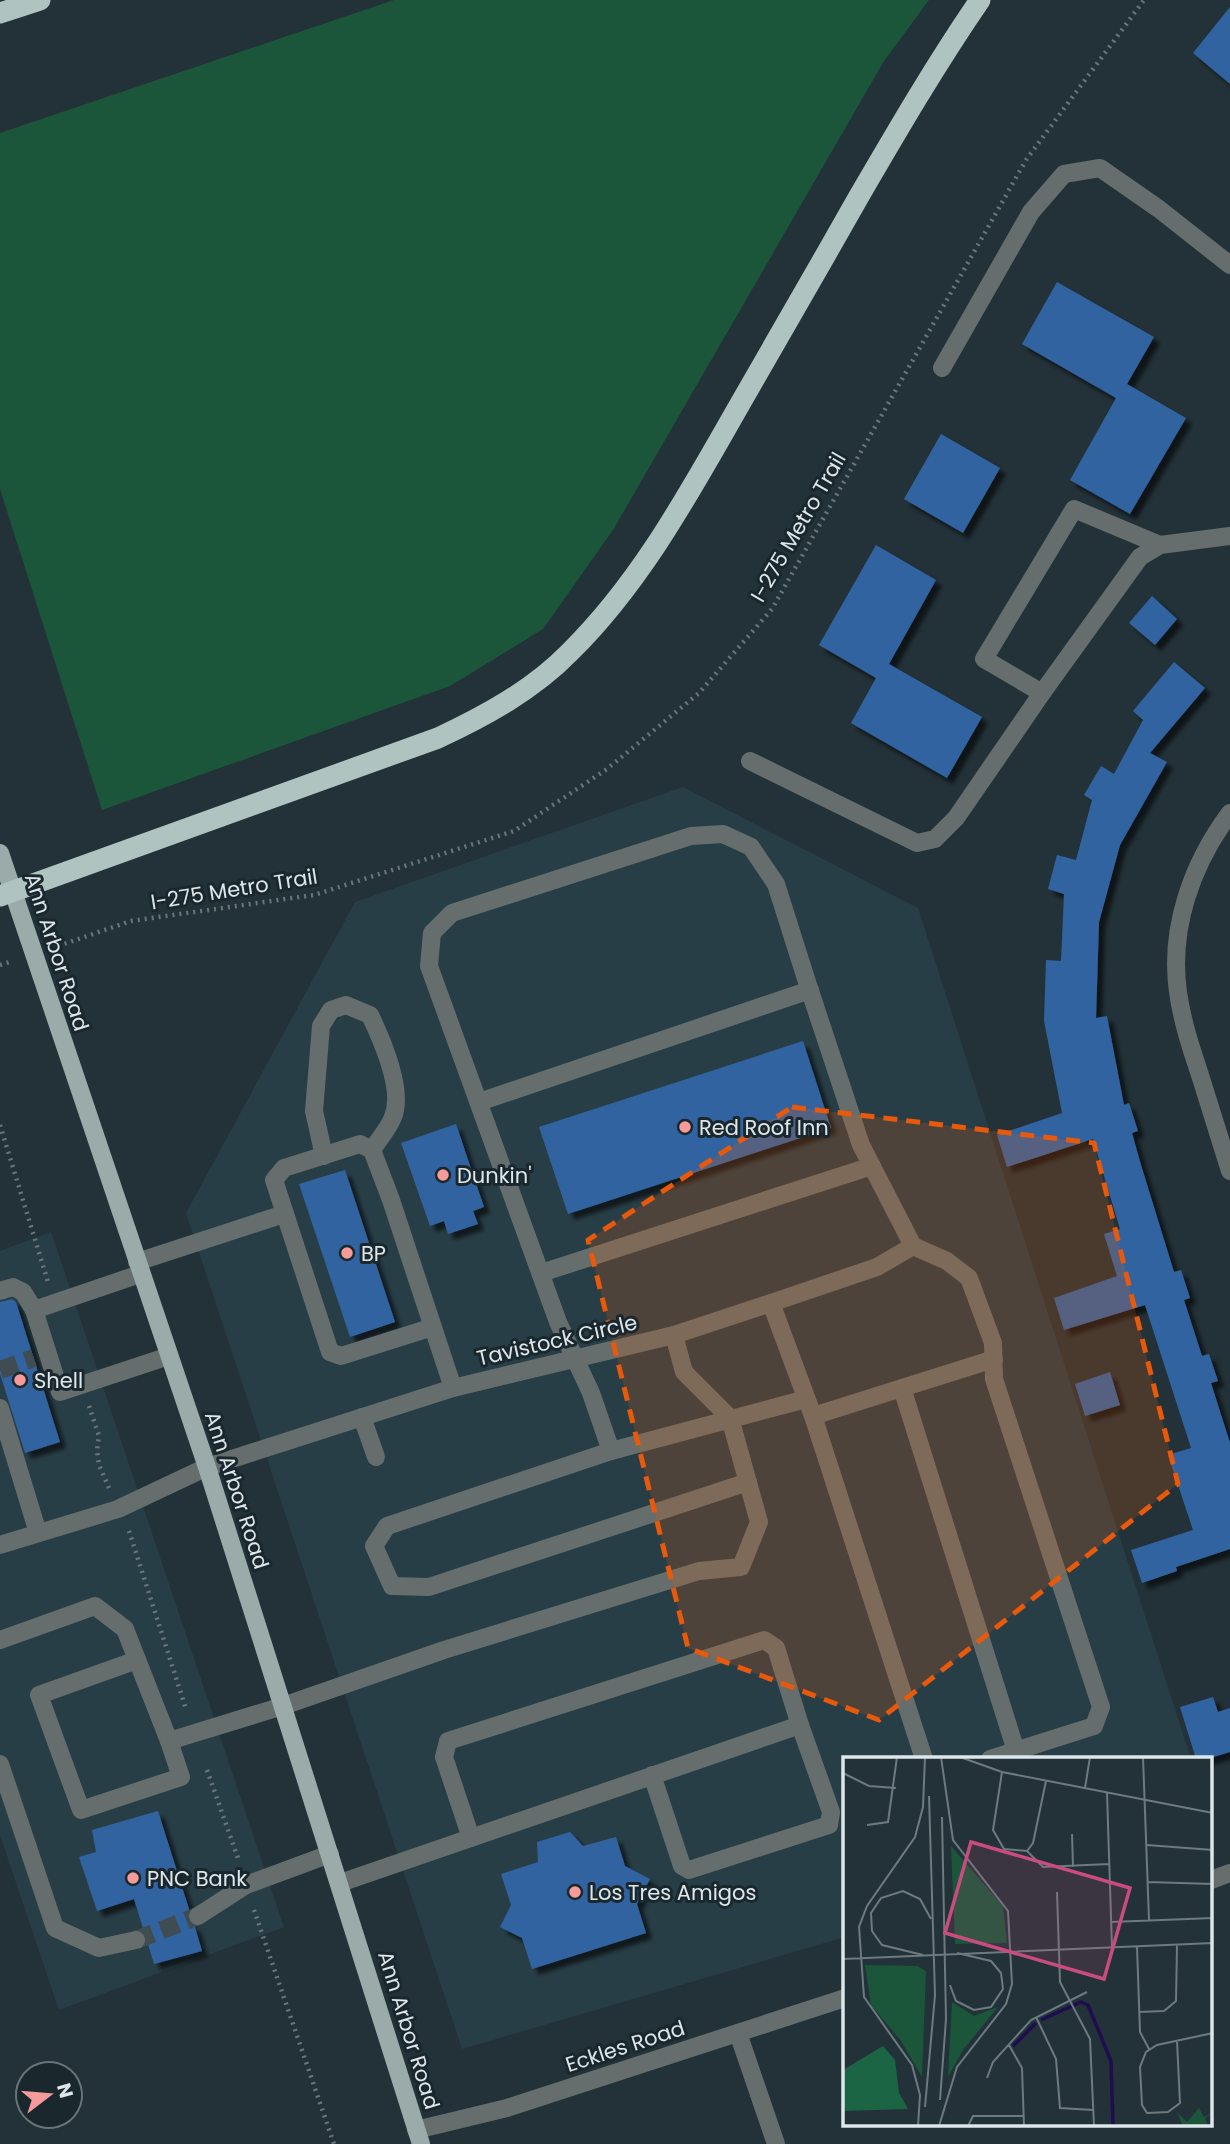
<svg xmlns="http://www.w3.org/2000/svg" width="1230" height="2144" font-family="Poppins,sans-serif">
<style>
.built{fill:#283e46}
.green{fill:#1b563a}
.building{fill:#3164a1;filter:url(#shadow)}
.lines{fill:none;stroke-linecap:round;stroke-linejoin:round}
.minor-tunnel{stroke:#3f4d53;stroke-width:18;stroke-dasharray:18 9;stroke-linecap:butt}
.path{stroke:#69767b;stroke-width:4.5;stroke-dasharray:2 5;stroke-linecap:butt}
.minor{stroke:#656e6d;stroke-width:18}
.major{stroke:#9aabaa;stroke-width:18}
.highway{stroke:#afc3c1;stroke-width:21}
.marked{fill:#e8590c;fill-opacity:0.2;stroke:#e8590c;stroke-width:5;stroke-dasharray:14 9;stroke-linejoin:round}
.poi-dot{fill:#f59b99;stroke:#1a282e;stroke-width:2.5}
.labels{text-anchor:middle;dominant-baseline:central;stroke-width:6;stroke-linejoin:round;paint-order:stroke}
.street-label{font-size:21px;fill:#dde6ea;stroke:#1a282e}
.poi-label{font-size:21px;fill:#dde6ea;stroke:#1a282e;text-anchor:start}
.inset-river{fill:none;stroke:#1f0d50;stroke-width:3.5}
.inset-road{fill:none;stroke:#6d7a7f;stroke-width:2}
.view{fill:#c94c7f;fill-opacity:0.15;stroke:#c94c7f;stroke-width:3.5}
.inset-edge{fill:none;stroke:#dde6ea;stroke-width:3.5}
</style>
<defs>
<filter id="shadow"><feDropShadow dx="6" dy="6" stdDeviation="2" flood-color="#0009"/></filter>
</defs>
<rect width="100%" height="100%" fill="#233238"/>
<g class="built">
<polygon points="683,787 918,908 1191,1759 845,1759 845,1937 462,2049 186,1213 355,902"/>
<polygon points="51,1232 284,1927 59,2010 0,1835 0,1251"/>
</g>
<polygon class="green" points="394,0 929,0 884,61 613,530 543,629 450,686 102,810 0,489 0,133"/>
<g class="building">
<polygon points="1230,7 1230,84 1193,53"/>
<polygon points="1057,282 1154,337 1127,384 1186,418 1130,514 1070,480 1116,398 1022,344"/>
<polygon points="941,434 1000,468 963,533 904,499"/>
<polygon points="876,545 936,580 889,664 982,717 947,778 851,723 876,678 819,645"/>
<polygon points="1152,596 1177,619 1155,645 1129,623"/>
<polygon points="1174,662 1205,688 1150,753 1167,762 1120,845 1099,922 1096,1018 1107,1016 1124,1105 1129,1103 1138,1131 1132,1133 1141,1165 1174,1272 1181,1270 1190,1298 1184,1300 1202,1356 1209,1354 1218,1381 1211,1383 1230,1443 1230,1549 1176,1567 1177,1571 1142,1583 1131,1550 1193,1530 1168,1455 1191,1448 1145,1305 1064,1330 1054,1298 1117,1276 1104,1234 1120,1229 1093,1139 1007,1167 997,1135 1062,1113 1044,1021 1046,960 1061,961 1064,894 1048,889 1057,855 1076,860 1092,800 1084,795 1101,766 1114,774 1143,720 1133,711"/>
<polygon points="803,1041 831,1128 568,1214 539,1127"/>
<polygon points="456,1124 484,1207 473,1211 478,1224 448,1234 444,1221 430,1226 401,1143"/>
<polygon points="345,1170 395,1322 350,1337 299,1184"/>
<polygon points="12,1299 16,1302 60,1442 25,1453 0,1374 0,1302"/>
<polygon points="1110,1372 1120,1405 1085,1416 1075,1384"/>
<polygon points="1213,1697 1218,1712 1230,1708 1230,1752 1207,1759 1196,1759 1180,1707"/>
<polygon points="158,1811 189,1909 187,1917 189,1923 195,1927 202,1951 154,1964 134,1899 97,1911 79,1857 96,1852 92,1830"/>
<polygon points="570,1832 583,1846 616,1837 625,1866 650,1879 637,1904 646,1933 532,1969 522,1938 500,1927 511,1905 501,1874 538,1862 537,1842"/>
</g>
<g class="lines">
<g class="minor-tunnel">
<polyline points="0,1370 34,1358"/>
<polyline points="136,1940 198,1916"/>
</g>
<g class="path">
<polyline points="58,946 131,921 314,895 514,831 607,769 699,693 772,609 1026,160 1144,0"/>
<polyline points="0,965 13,961"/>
<polyline points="0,1125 48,1282"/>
<polyline points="89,1406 99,1436 97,1451 99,1465 109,1488"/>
<polyline points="129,1531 186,1709"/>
<polyline points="207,1770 239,1861"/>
<polyline points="254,1910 334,2144"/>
</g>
<g class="minor">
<polyline points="942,368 1031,212 1064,174 1100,168 1159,209 1230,265"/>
<polyline points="1042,693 984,659 1074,509 1160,545"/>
<polyline points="750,761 917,843 935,839 956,818 1042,693 1140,557 1160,545 1230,536"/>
<path d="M1230,813C1192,864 1169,928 1178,992C1182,1021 1191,1048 1200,1075C1210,1107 1220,1139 1230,1171"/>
<polyline points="479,1102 810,990"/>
<path d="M324,1156L314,1111L321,1026L331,1010L346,1005L370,1015C382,1040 404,1090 393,1117C389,1128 379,1139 372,1150"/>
<polyline points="137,1262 284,1214"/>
<polyline points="541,1273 872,1166"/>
<polyline points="140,1274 34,1310 60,1392 169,1356"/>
<polyline points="0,1291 13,1287 23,1292 34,1310"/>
<polyline points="771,1303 813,1416 924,1759"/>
<polyline points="433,1327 341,1356 330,1352 274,1180 284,1168 360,1144 372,1150 391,1200 453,1388"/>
<polyline points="902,1388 1016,1751"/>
<polyline points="0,1408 38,1533"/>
<polyline points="813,1416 994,1359"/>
<polyline points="362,1417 376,1457"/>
<polyline points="611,1451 806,1399"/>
<polyline points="748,1482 429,1587 392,1586 374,1546 387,1526 611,1451 591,1393 558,1322 429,966 432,933 452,913 691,836 723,834 751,847 776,884 808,985 861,1145 913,1246 947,1261 969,1278 993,1343 994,1379 1101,1707 1094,1726 990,1759"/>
<polyline points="0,1545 118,1509 207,1467 453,1388 674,1335 771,1303 877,1267 913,1246"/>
<polyline points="0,1640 95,1606 125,1629 169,1741 283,1706 444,1650 699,1571 741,1567 759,1522 730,1418 684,1372 674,1335"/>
<polyline points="137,1660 39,1695 81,1810 181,1777 169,1741"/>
<polyline points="0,1764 55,1928 99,1948 136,1940"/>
<polyline points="471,1838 444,1757 448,1741 764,1640 776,1648 800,1725"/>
<polyline points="1211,1880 1230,1873"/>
<polyline points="340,1883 800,1725 831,1812 829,1825 689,1870 682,1866 652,1775"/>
<polyline points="198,1916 246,1885 330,1854"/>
<polyline points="738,2033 776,2144"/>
<polyline points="416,2130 507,2108 845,1998"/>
</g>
<polyline class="major" points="0,853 207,1467 421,2144"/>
<g class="highway">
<polyline points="0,13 40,0"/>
<path d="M0,896L438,738C485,716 533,690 570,652C642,581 690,491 740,404C779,336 819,267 858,198C897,131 936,64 980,0"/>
</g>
</g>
<path class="marked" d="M792,1107L1094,1143L1178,1484L879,1720L688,1648L588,1240Z"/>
<g class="poi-dot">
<circle cx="685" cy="1127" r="7"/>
<circle cx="443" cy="1175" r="7"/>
<circle cx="347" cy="1253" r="7"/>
<circle cx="20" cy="1380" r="7"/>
<circle cx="133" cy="1878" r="7"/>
<circle cx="575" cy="1892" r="7"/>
</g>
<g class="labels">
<g class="street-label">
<text transform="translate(798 527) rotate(-60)">I-275 Metro Trail</text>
<text transform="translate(234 889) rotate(-9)">I-275 Metro Trail</text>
<text transform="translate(57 952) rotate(72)">Ann Arbor Road</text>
<text transform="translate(557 1340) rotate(-13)">Tavistock Circle</text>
<text transform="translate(237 1490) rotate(72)">Ann Arbor Road</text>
<text transform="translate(409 2030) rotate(73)">Ann Arbor Road</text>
<text transform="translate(625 2046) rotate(-18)">Eckles Road</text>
</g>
<g class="poi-label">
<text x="699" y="1127">Red Roof Inn</text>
<text x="457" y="1175">Dunkin'</text>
<text x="361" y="1253">BP</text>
<text x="34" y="1380">Shell</text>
<text x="147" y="1878">PNC Bank</text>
<text x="589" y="1892">Los Tres Amigos</text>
</g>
</g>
<g transform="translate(843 1757)">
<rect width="369" height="369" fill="#233238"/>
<path d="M108,89L160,149L164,186L112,187ZM22,208L74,209L83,214L79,320L58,284L28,248ZM109,245L131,259L155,250L120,293L105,320ZM356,351L361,360L369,356L362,361L365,369H340L334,355L344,365Z" fill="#1b563a"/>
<path d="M40,289L52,303L56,336L65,352L0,354V313Z" fill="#1b6444"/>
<path class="inset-river" d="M198,263L238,245L245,248L268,304L270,369M170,289L193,266"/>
<path class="inset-road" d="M117,0L159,15L370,56M300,0L306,163M159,15L150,73L161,92L184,94M0,16L26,29L53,31M242,31L247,0M264,36L269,191M24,68L45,65L54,0M229,77L230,110M304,88L370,93M184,94L200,110L266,107M184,94L190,86L203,24M305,125L370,127M214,135L217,225L247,282L251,369M268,165L370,161M294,190L297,275L306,292M80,198L39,188L29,174L28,156L38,141L60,134L77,142L88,162M0,202L370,186M107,228L113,244L131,253L148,250L160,232L158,216L148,204L114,196M296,255L321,254L333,244L334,188M193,260L213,302L217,351L250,353M334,284L337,346L325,355L304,356L299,348L297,310L303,295L314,288L370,276M166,288L179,311L181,369M144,321L150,305L188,263L244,235M97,343L103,262L99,60M82,350L92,238L86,39M75,369L77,338L69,308L21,240L16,170L24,149L72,80L80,50L82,0M96,369L114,310L163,247L169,227L165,154L110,83L98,0M125,369L130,359H181"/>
<path class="view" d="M128,85L287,131L261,222L102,176Z"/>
<rect width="369" height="369" class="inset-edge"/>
</g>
<g transform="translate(49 2095) rotate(74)"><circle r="33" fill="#1a282e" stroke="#687479" stroke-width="2"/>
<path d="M0-5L12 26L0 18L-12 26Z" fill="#f59b99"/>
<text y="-10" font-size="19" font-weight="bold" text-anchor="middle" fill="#dde6ea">N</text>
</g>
</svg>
